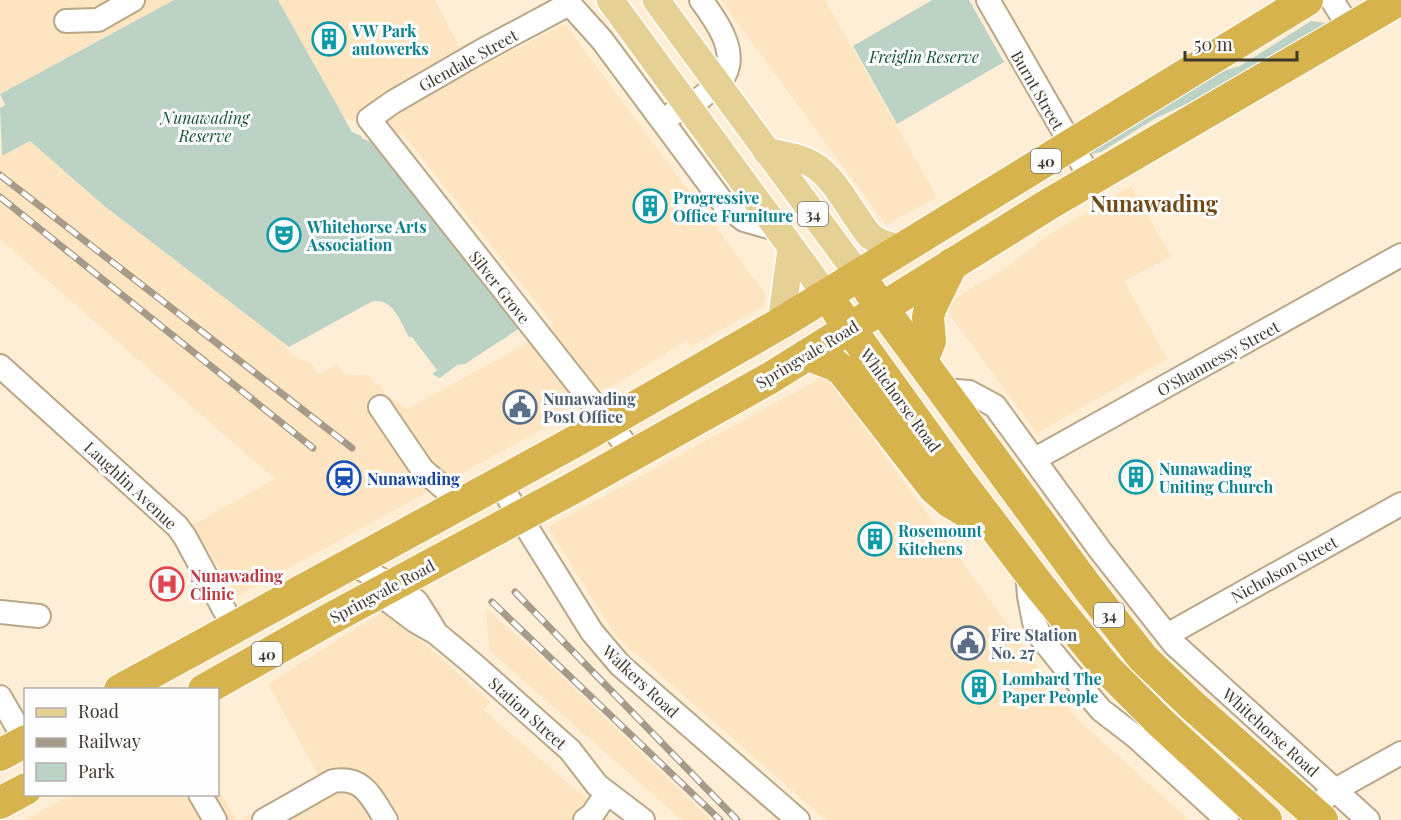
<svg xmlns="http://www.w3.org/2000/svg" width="1401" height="820" font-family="'Playfair Display',serif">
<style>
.built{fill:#fde5c1}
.green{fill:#bcd2c4}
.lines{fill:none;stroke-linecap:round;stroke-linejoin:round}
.minor-casing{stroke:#b9a78a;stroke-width:26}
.major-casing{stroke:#fff;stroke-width:30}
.highway-casing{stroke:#fff;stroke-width:34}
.minor{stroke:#fff;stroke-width:22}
.major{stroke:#e6d194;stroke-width:27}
.highway{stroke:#d6b34d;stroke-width:32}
.rail-casing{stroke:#a69b88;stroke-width:7}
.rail{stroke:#fefefe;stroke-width:4.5;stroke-dasharray:14;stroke-linecap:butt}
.labels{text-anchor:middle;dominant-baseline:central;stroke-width:6;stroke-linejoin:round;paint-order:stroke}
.shield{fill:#fefefe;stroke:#78736b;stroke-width:1.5}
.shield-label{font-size:15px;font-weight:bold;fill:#3f382c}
.culture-label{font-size:16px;font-weight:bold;fill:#0d838f;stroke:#fefefe;text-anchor:start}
.park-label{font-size:16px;font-style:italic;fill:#145235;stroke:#fefefe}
.street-label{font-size:16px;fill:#3f382c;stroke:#fefefe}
.service-label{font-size:16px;font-weight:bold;fill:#4e5e75;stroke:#fefefe;text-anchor:start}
.transit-label{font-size:16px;font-weight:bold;fill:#164399;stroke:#fefefe;text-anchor:start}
.health-label{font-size:16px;font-weight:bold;fill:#be3a42;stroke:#fefefe;text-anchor:start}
.district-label{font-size:22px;font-weight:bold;fill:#6f4b1a;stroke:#fefefe}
</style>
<rect width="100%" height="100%" fill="#feeed6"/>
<g class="built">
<polygon points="0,0 174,0 0,94"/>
<polygon points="278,0 435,0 459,46 477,40 493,61 565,24 766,295 764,306 695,344 690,346 687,340 613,386 571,401 542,424 544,428 238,596 191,526 275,479 0,239 0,154 2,156 30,141 103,205 283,342 293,356 312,364 318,374 338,364 343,374 370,376 375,386 380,384 386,395 407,409 526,344 554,325 404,135 343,118"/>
<polygon points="721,0 825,0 937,197 886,225"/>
<polygon points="1131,186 1171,256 1124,281 1167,359 1037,433 949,314 952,300 1009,266 1047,236"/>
<polygon points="826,375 1075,717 1189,820 826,820 615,635 548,527"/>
<polygon points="486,609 537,653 711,820 682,820 489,650"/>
<polygon points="382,612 391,614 490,702 483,710 611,820 240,820 319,776 268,684"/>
<polygon points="218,788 236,820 25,820 70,795 218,794"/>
</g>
<g class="green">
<path d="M174,0H278L352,132L362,136L361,138L371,142L520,328L465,364L457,365L440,378L432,374L437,370L412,337H409C400,321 392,296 371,302L289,347L103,205L30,141L2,156L0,108L5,105L0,94Z"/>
<polygon points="932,0 969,0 1004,62 897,124 853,46"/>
<polygon points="1311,21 1326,23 1319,34 1237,81 1156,118 1101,152 1083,156 1080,152 1216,73 1240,66"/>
</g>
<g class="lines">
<g class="minor-casing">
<g id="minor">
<polyline points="566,0 602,40 724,204 744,220 776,229"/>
<polyline points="988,0 1091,179"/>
<polyline points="1332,0 1350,29"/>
<polyline points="569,4 483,50 393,102 369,119 633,454"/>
<polyline points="66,21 98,20 133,0"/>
<path d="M672,114C686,110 697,102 708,92C713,87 720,82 724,76C739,51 715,19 701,0"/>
<polyline points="0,366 177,526 185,537 233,626"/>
<polyline points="943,390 969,392 995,406 1100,550 1174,644 1368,820"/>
<polyline points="380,407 422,469 462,504"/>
<polyline points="1035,459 1401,255"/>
<polyline points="499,483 592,632 620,665 798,820"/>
<polyline points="351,563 409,595 417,602 434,629"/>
<polyline points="1027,569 1029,596 1034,622 1042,639 1062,664 1101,710 1136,737 1227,820"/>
<polyline points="378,593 415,621 436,633 472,663 570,750 597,785 643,820"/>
<polyline points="0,612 39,616"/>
<polyline points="1167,635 1401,504"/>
<polyline points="0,697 26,742"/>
<polyline points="200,794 215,820"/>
<polyline points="1324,799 1335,790 1401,753"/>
<path d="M264,820L333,781C364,776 371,797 386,820"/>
<polyline points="585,820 592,815 607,793"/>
</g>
</g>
<g class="major-casing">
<g id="major">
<polyline points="610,0 827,296"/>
<polyline points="656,0 860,277"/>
<path d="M766,151C782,155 802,157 815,166C836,179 853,216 870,236L880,242L902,250"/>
<polyline points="781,323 791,249"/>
</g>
</g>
<g class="highway-casing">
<g id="highway">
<polyline points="869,290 1088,588 1143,658 1193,706 1322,820"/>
<polyline points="838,312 961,483 1038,584 1107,669 1160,722 1266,820"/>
<polyline points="809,355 835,365 843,371 934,488 950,502 977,518"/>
<polyline points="922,360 930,341 928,317 930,309 952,264"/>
<polyline points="120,690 583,437 781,323 1307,0"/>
<polyline points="204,690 330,619 577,486 770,378 1049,204 1399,0"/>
<polyline points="0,755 26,741"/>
<polyline points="0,803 26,789"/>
</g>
</g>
<use href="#minor" class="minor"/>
<use href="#major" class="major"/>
<use href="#highway" class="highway"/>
<g class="rail-casing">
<g id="rail">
<polyline points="0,175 352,448"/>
<polyline points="0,197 313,448"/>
<polyline points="515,592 737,820"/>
<polyline points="492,602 720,820"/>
</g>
</g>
<use href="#rail" class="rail"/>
</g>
<defs>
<g id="building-ring" transform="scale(1.725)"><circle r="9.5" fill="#fefefe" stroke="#0f9aa8" stroke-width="1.5"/><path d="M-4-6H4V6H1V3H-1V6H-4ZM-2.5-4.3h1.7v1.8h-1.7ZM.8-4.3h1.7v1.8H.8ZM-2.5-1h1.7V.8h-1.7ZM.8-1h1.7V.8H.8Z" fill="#0f9aa8"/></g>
<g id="theatre-ring" transform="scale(1.725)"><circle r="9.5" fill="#fefefe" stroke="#0f9aa8" stroke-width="1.5"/><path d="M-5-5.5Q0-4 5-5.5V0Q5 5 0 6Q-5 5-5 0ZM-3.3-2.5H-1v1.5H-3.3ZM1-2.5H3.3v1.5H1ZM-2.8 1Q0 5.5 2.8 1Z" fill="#0f9aa8"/></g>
<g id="civic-ring" transform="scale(1.725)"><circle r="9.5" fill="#fefefe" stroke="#5c6f8a" stroke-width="1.5"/><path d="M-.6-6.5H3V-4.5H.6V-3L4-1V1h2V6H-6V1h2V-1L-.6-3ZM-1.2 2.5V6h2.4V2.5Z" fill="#5c6f8a"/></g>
<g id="station-ring" transform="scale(1.725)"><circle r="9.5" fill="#fefefe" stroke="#1a4fb4" stroke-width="1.5"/><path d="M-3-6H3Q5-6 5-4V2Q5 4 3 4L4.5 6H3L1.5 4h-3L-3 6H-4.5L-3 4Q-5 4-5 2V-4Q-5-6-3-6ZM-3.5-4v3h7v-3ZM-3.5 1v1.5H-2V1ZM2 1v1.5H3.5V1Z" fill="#1a4fb4"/></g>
<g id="hospital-ring" transform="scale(1.725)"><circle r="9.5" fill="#fefefe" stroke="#e0444e" stroke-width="1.5"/><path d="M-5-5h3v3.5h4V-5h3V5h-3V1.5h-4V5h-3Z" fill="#e0444e"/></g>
</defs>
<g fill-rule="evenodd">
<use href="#building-ring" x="329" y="39"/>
<use href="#building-ring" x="650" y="206"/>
<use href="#theatre-ring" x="284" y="235"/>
<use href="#civic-ring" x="520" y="407"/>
<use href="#building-ring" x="1136" y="477"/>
<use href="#station-ring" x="344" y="478"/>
<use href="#building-ring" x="875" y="539"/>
<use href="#hospital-ring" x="167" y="584"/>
<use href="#civic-ring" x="968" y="643"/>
<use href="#building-ring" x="979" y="687"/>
</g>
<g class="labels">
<g class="shield">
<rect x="1031" y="149" width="30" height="24" rx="4.5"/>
<rect x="798" y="202" width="30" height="24" rx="4.5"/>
<rect x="1094" y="603" width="30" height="24" rx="4.5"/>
<rect x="252" y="642" width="30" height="24" rx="4.5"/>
</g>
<g class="shield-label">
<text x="1046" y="161">40</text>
<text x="813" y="214">34</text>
<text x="1109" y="615">34</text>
<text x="267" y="654">40</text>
</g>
<g class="culture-label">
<text x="352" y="30">VW Park<tspan x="352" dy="18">autowerks</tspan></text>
<text x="673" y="197">Progressive<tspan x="673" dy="18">Office Furniture</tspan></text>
<text x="307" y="226">Whitehorse Arts<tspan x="307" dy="18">Association</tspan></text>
<text x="1159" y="468">Nunawading<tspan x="1159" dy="18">Uniting Church</tspan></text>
<text x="898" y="530">Rosemount<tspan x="898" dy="18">Kitchens</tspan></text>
<text x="1002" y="678">Lombard The<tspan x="1002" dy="18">Paper People</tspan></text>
</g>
<g class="park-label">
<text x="924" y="56">Freiglin Reserve</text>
<text x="205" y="117">Nunawading<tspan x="205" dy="18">Reserve</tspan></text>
</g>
<g class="street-label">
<text transform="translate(468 60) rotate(-29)">Glendale Street</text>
<text transform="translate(1038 90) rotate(60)">Burnt Street</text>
<text transform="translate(500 287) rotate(52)">Silver Grove</text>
<text transform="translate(807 354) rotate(-31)">Springvale Road</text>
<text transform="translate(1218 358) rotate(-29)">O'Shannessy Street</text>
<text transform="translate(901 400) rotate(54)">Whitehorse Road</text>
<text transform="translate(131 485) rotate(43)">Laughlin Avenue</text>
<text transform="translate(1284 569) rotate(-29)">Nicholson Street</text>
<text transform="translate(382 591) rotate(-28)">Springvale Road</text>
<text transform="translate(641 681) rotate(43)">Walkers Road</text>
<text transform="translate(528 713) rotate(42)">Station Street</text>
<text transform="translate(1271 732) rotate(42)">Whitehorse Road</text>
</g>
<g class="service-label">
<text x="543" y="398">Nunawading<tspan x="543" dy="18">Post Office</tspan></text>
<text x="991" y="634">Fire Station<tspan x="991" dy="18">No. 27</tspan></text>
</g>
<g class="transit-label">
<text x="367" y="478">Nunawading</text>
</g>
<g class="health-label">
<text x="190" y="575">Nunawading<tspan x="190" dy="18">Clinic</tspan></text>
</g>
<g class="district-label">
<text x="1154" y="203">Nunawading</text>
</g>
</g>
<rect x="24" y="688" width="195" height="108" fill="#fefefe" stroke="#b2afaa" stroke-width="1.5"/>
<rect x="36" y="708" width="30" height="9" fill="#e6d194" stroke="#b2afaa" stroke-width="1.5"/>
<text x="78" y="718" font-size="18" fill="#3f382c">Road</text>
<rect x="36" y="738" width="30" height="9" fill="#a69b88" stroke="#b2afaa" stroke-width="1.5"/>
<text x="78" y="748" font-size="18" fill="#3f382c">Railway</text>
<rect x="36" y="763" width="30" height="18" fill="#bcd2c4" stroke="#b2afaa" stroke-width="1.5"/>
<text x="78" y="778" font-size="18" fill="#3f382c">Park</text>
<path d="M1185 51v9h112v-9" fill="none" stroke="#3f382c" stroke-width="3"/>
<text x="1194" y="51" font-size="18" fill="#3f382c" stroke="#fefefe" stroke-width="4.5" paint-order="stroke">50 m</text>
</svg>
